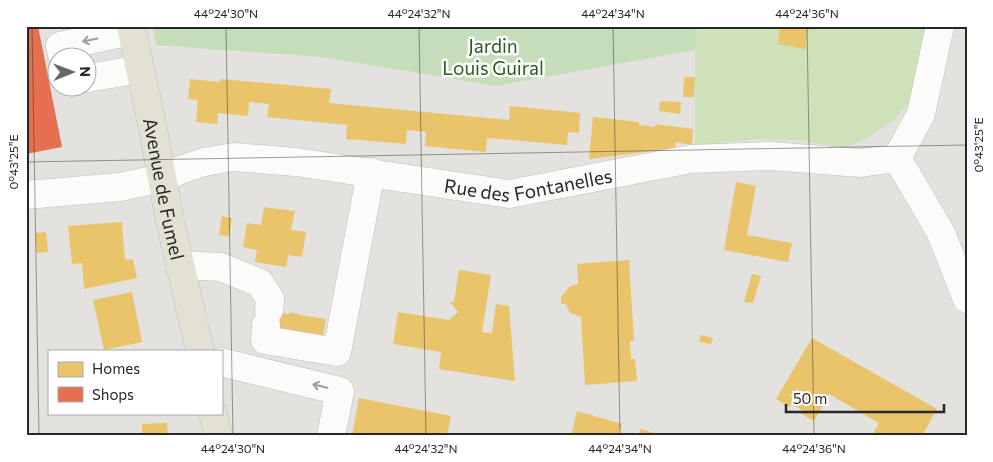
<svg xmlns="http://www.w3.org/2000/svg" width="993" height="462" font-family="Commissioner,sans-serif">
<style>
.green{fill:#c6ddba}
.pitch{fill:#cfe1b8}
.homes{fill:#e9c46a}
.shops{fill:#e76f51}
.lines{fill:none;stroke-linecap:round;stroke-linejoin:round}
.minor-casing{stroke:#bfbebf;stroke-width:29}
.major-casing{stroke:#bebdbc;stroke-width:29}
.minor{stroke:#fbfbfa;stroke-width:28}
.major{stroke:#e3e0d4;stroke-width:28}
.oneway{stroke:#9c9c9b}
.ticks{fill:none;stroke:#272727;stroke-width:1;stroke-opacity:0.45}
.labels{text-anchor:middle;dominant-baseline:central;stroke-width:5;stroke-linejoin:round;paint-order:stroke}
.park-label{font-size:19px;fill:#2a5b21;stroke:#fff}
.street-label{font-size:19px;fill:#272727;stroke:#fff}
.neatline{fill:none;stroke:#272727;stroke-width:2}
.ticks-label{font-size:12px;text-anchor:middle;fill:#272727}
</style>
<rect width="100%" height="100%" fill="#e4e2de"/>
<polygon class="green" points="152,26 695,26 695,50 496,86 323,57 156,45"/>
<polygon class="pitch" points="695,26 925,26 909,102 894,120 866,139 844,148 798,140 756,139 695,146"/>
<g class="homes">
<polygon points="780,26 809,26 805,49 778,44"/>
<polygon points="684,77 695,77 694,97 683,97"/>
<polygon points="190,79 220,82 220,79 331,89 329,103 509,120 510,106 580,113 579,133 568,132 567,145 487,138 486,152 425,146 426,132 407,130 406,144 346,139 347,125 267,117 269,104 249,102 248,116 218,113 217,124 196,122 198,100 188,99"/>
<polygon points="660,101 681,102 680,114 659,111"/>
<polygon points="593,117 639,122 639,125 655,127 655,124 693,129 692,145 676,142 675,148 589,159"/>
<polygon points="736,182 756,186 747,235 792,243 788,262 724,250"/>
<polygon points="264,207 295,211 291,230 306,232 302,257 288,255 286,267 255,262 257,250 243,247 247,223 261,225"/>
<polygon points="222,216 232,218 229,236 219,235"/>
<polygon points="122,222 125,260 133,259 137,278 84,289 82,263 72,264 68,226"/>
<polygon points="46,232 48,252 37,253 35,233"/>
<polygon points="629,260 634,341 630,341 631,359 635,359 637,381 585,385 581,317 570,313 566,304 561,304 561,297 569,287 578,284 577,264"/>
<polygon points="459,270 491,275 482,332 492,333 496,304 509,306 515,381 439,369 441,352 393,344 398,312 449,320 458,312 450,302 454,302"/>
<polygon points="752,274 761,276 753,303 744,302"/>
<polygon points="132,292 142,342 104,350 93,300"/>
<polygon points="260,309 289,314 290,312 299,314 299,315 326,319 322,341 257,331"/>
<polygon points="701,335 713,338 711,344 699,342"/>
<polygon points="812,338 937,409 922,436 872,436 879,423 829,394 814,421 800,413 802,410 791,404 789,407 776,399"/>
<polygon points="359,398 451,416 447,436 352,436"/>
<polygon points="577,411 622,424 618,436 571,436"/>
<polygon points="167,423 168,436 142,436 142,424"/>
<polygon points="640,429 662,435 662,436 638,436"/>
</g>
<polygon class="shops" points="26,26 38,26 62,147 26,154"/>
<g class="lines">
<g class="minor-casing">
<g id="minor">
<polyline points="63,58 60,46 132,31"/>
<polyline points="88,78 140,69"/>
<polyline points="897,158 921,114 940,26"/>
<path id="s1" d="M26,195L120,187L162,178L183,169L204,162L233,157L296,162L509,194L691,159L771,156L860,163L897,158L941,233L967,299"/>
<polyline points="180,265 221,267 260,283 270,299 269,310"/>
<polyline points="266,325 265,340 337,352 371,172"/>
<polyline points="221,362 340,391 331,436"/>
</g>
</g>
<g class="major-casing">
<g id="major">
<path id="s2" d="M131,26L153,129L170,221L200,351"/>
<polyline points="213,413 218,436"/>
</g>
</g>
<use href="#minor" class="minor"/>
<use href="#major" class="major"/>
</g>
<defs><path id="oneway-shaft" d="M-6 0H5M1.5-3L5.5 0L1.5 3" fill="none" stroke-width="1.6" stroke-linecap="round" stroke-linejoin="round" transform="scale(1.25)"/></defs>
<g class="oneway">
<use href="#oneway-shaft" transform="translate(90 40) rotate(169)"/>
<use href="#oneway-shaft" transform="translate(320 386) rotate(-167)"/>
</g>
<path class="ticks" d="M32,26L39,436M226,26L233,436M419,26L426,436M613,26L620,436M807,26L814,436M26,162L967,145"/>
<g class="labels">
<g class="park-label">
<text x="493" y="45">Jardin<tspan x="493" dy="22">Louis Guiral</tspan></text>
</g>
<g class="street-label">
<text stroke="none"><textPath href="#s1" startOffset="510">Rue des Fontanelles</textPath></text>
<text stroke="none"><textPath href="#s2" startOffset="166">Avenue de Fumel</textPath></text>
</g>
</g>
<rect width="993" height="462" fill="none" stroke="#ffffff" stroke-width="55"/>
<rect x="48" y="350" width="175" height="65" fill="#ffffff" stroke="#a9a9a9"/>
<rect x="58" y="362" width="25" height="15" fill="#e9c46a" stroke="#a9a9a9"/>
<text x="92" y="374" font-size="15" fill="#272727">Homes</text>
<rect x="58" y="387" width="25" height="15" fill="#e76f51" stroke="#a9a9a9"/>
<text x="92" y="400" font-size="15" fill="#272727">Shops</text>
<g transform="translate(72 72) rotate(89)"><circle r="24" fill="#ffffff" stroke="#a9a9a9"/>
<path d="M0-4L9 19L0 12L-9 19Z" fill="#696867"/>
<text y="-8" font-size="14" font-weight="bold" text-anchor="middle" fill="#272727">N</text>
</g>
<path d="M786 404v8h158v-8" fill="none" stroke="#272727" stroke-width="2.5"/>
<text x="793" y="404" font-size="15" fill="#272727" stroke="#ffffff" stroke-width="4" paint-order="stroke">50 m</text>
<rect x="28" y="28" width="938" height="406" class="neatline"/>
<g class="ticks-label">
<text x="226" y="18">44°24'30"N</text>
<text x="419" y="18">44°24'32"N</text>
<text x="613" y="18">44°24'34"N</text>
<text x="807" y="18">44°24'36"N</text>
<text transform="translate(979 145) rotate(-90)" y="4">0°43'25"E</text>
<text transform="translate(14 162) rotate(-90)" y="4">0°43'25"E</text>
<text x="233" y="453">44°24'30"N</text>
<text x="426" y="453">44°24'32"N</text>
<text x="620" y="453">44°24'34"N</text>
<text x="814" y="453">44°24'36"N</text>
</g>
</svg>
